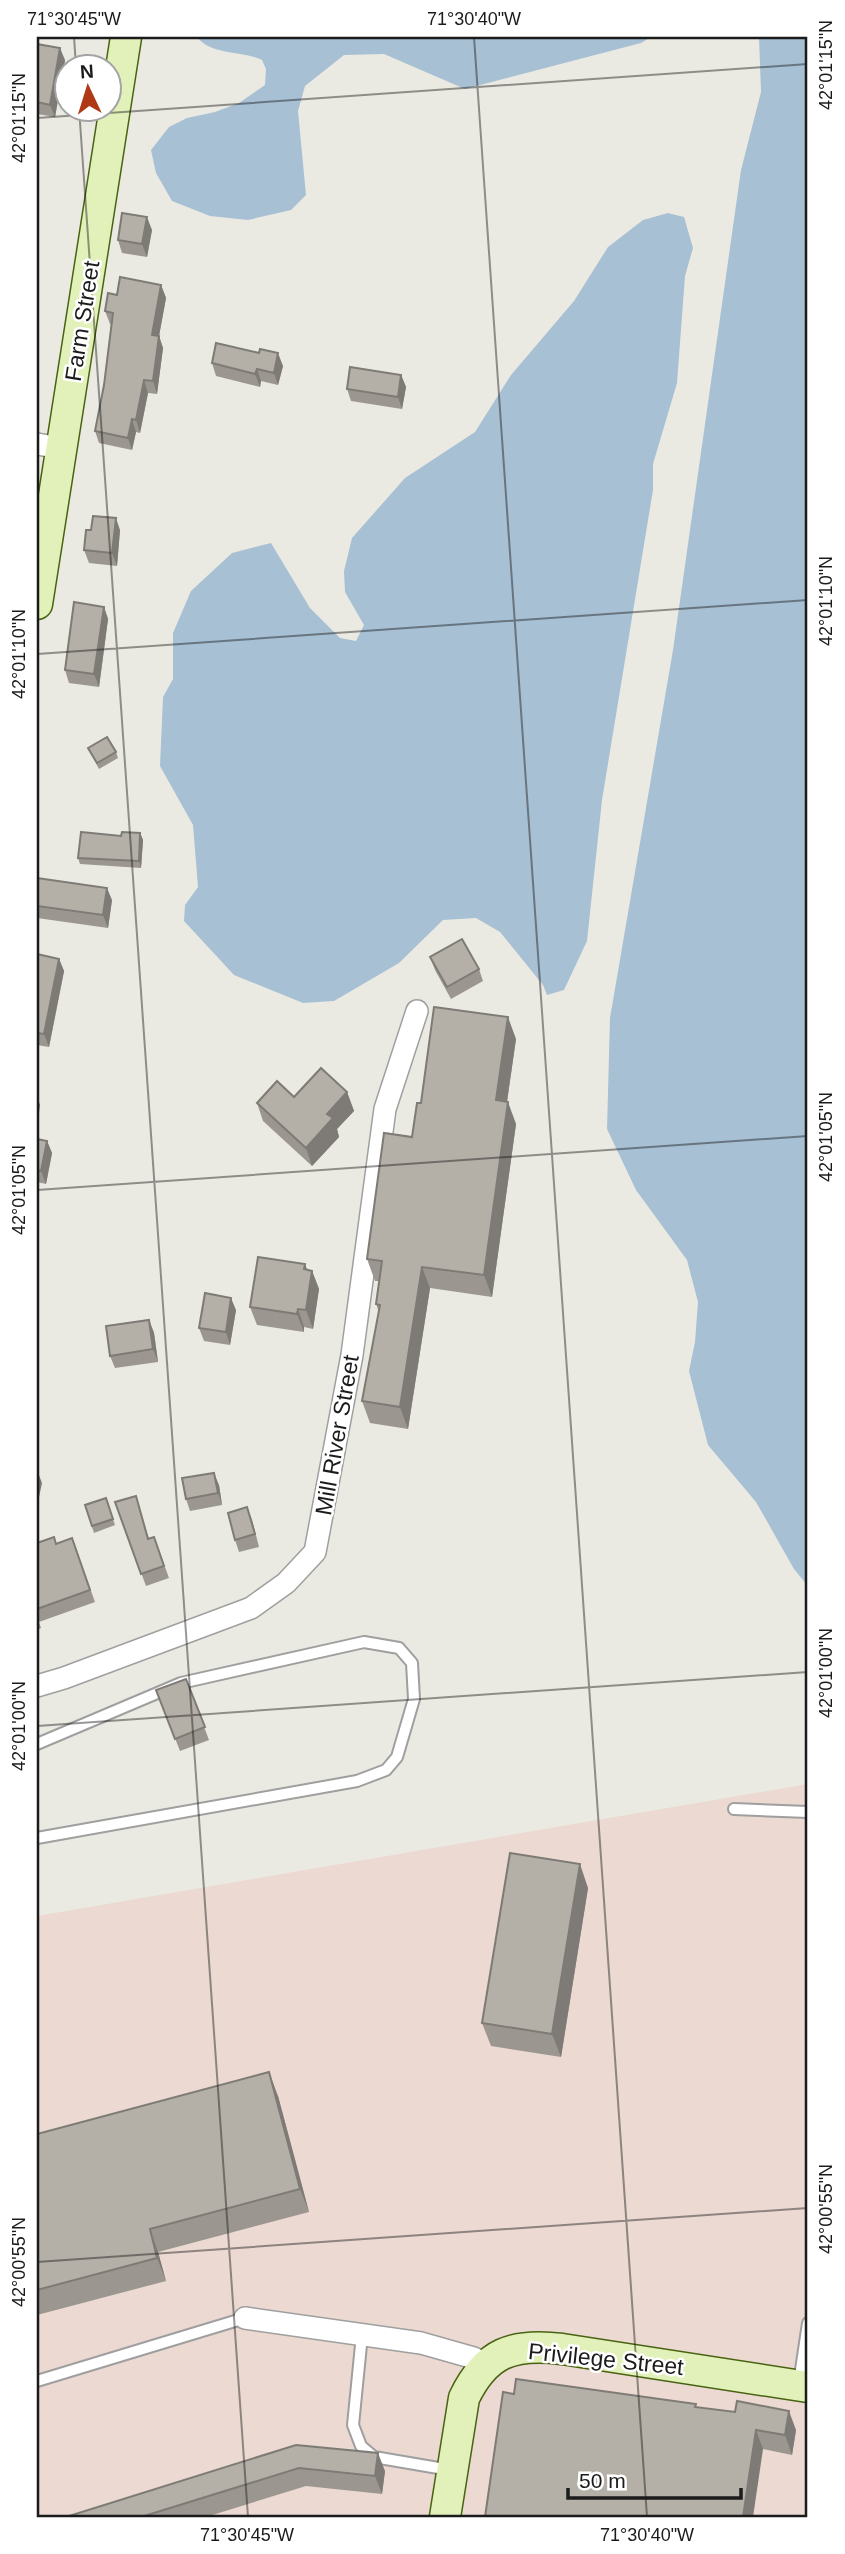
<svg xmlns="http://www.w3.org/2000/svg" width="845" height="2554" font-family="Arial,sans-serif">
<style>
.commercial{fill:#ebd9d2}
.water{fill:#a7c0d4}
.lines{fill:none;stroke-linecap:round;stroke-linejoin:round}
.lane-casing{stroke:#9f9f9f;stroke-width:14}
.street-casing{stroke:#9f9f9f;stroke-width:24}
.secondary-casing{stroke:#486311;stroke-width:33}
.lane{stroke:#fff;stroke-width:10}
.street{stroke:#fff;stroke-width:21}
.secondary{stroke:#e2f1ba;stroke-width:30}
.wall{fill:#9b9790}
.shaded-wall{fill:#7e7b76}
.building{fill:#b4b0a8;stroke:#7e7b76;stroke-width:2}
.ticks{fill:none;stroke:#1b1b1b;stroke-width:2;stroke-opacity:0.45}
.labels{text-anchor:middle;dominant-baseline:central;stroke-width:5;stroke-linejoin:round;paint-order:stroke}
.street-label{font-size:23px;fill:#1b1b1b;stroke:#fff}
.neatline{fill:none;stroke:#1b1b1b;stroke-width:2.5}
.ticks-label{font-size:18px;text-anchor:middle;fill:#1b1b1b}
</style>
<rect width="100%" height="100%" fill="#ebeae2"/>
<polygon class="commercial" points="808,1784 808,2517 37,2517 37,1916"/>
<g class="water">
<path d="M197,37H651L641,43L465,89L384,54L344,55L305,86L298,111L306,195L291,210L248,220L210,216L172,201L156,173L151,150L169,127L187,118L215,112L239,103L265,85L266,69L262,60C241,50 212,56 197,37Z"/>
<polygon points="759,37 808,37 808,1586 794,1569 756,1502 708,1445 689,1371 695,1342 698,1302 687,1260 636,1190 607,1129 610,1018 673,650 741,170 761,92"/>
<polygon points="668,213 684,217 693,248 685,276 677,383 653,464 653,490 602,800 587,941 564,990 547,995 543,985 500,932 476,918 443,920 399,963 334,1001 303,1003 234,975 184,921 185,905 198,887 193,825 160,766 163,697 173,679 173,633 191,591 232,553 271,543 310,608 340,638 356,641 364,625 345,592 344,571 352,538 405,478 475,432 511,375 574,301 608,247 643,220"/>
</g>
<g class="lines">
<g class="lane-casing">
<g id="lane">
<polyline points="37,1744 181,1683 364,1642 399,1648 412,1663 414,1699 397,1757 386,1770 357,1781 37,1838"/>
<polyline points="734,1809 808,1812"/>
<polyline points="362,2335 353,2425 361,2446 374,2457 450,2470"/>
<polyline points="37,2381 245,2318"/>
<polyline points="799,2383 808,2323"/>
</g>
</g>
<g class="street-casing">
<g id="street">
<polyline points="37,444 61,448"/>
<polyline points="37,1686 64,1678 251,1608 286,1583 315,1552 352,1355 385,1109 417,1011"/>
<polyline points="245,2318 421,2343 474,2358 486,2365"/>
</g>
</g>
<g class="secondary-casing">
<g id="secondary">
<polyline points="37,604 126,37"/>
<path d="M445,2517L464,2398C486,2352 513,2343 562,2349L808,2387"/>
</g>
</g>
<use href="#lane" class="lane"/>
<use href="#street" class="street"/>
<use href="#secondary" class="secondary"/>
</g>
<g class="wall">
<polygon points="37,44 65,60 55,117 37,114"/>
<polygon points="152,230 147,257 122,253 118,240"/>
<polygon points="161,285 166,298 159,336 163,348 157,394 148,393 140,433 136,432 132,450 99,443 95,431 104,385 111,324 110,324 105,311 117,295"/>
<polygon points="212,363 283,366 278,385 261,381 260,387 216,376"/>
<polygon points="401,375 406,387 402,409 351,401 347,389"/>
<polygon points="120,530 117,566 89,563 84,550"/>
<polygon points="104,607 108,619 99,687 69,683 65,670"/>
<polygon points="88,748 116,752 118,758 99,769 91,754"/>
<polygon points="140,833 143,840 141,868 80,864 78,858 121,836"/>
<polygon points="37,878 112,900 108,928 37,918"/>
<polygon points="37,954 59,959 64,971 49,1047 37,1045"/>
<polygon points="430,957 479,969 483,981 451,999 435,970"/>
<polygon points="516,1039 507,1102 516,1124 492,1297 430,1288 408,1429 370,1423 362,1401 379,1312 376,1304 379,1281 375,1281 367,1259 412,1137 421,1103"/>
<polygon points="347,1092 354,1111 337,1129 339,1137 312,1166 263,1121 257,1103 294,1097"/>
<polygon points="37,1139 47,1141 52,1153 46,1184 37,1182"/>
<polygon points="305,1264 307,1270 312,1271 319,1289 313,1329 304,1327 304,1332 257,1325 250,1307"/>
<polygon points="236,1310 230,1345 204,1341 199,1328"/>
<polygon points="149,1320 154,1333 158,1362 115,1368 110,1356"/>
<polygon points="219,1485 222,1505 190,1511 186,1499"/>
<polygon points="136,1496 149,1539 154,1537 169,1578 146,1586 115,1502"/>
<polygon points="106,1498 115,1525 94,1533 85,1505"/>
<polygon points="247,1507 259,1547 239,1552 235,1540"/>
<polygon points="72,1538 95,1602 39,1622 41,1628 37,1630 37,1543 56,1544"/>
<polygon points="186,1679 209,1740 180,1751 156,1690"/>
<polygon points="588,1888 561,2057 491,2046 482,2023"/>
<polygon points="278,2096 309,2212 158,2252 166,2281 37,2315 37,2134"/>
<polygon points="514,2394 697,2407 796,2430 792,2455 763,2449"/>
<polygon points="296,2445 385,2471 382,2494 306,2486 206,2517 69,2517"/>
</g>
<g class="shaded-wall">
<polygon points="60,48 65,60 55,117 50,105"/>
<polygon points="147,217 152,230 147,257 142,244"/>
<polygon points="161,285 166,298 159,336 163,348 157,394 153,381 152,335"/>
<polygon points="278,353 283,366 278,385 274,373"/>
<polygon points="257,369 261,381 260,387 255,374"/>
<polygon points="401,375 406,387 402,409 398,397"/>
<polygon points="144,380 148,393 140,433 136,420"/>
<polygon points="132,419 136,432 132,450 128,438"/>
<polygon points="116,518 120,530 117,566 112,553"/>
<polygon points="104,607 108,619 99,687 94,674"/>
<polygon points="140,833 143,840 141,868 139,861"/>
<polygon points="107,888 112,900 108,928 103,915"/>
<polygon points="59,959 64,971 49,1047 44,1034"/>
<polygon points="508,1017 516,1039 504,1122 496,1100"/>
<polygon points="347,1092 354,1111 337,1129 339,1137 312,1166 306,1148 327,1114"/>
<polygon points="38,1099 40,1105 37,1130 37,1108"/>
<polygon points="508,1102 516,1124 492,1297 484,1275"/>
<polygon points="47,1141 52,1153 46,1184 41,1171"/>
<polygon points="305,1264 311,1281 312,1271 319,1289 313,1329 306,1310 304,1269"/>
<polygon points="422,1267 430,1288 408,1429 400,1407"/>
<polygon points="231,1298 236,1310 230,1345 226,1332"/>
<polygon points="298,1309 304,1327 304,1332 297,1314"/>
<polygon points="149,1320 154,1333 158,1362 153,1349"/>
<polygon points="37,1437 39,1443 37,1455"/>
<polygon points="37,1470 42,1483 38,1502 37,1497"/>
<polygon points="214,1473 219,1485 222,1505 218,1493"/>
<polygon points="247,1507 252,1520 259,1547 255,1534"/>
<polygon points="580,1864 588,1888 561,2057 552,2034"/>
<polygon points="269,2072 278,2096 309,2212 300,2189"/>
<polygon points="150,2229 158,2252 166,2281 157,2258"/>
<polygon points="789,2411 796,2430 792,2455 785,2435"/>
<polygon points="756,2430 763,2449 753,2517 743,2517"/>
<polygon points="378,2453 385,2471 382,2494 375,2476"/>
</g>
<g class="building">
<polygon points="37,44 60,48 50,105 37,102"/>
<polygon points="122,213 147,217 142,244 118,240"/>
<polygon points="120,277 161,285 152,335 159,336 153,381 144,380 136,420 132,419 128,438 95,431 104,385 113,313 105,311 108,293 117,295"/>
<polygon points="216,343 259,353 260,349 278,353 274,373 257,369 255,374 212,363"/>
<polygon points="350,367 401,375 398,397 347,389"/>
<polygon points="93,516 116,518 112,553 84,550 86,530 91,530"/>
<polygon points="74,602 104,607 94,674 65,670"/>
<polygon points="107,737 116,752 97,763 88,748"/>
<polygon points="81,832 121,836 122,832 140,833 139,861 78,858"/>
<polygon points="37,878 107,888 103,915 37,906"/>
<polygon points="462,939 479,969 447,987 430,957"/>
<polygon points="37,954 59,959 44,1034 37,1033"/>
<polygon points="434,1007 508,1017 496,1100 508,1102 484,1275 422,1267 400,1407 362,1401 380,1305 376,1304 382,1261 367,1259 384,1133 412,1137 417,1103 421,1103"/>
<polygon points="321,1068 347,1092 327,1114 333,1118 306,1148 257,1103 277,1081 294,1097"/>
<polygon points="37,1139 47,1141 41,1171 37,1170"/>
<polygon points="258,1257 305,1264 304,1269 312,1271 306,1310 298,1309 297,1314 250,1307"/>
<polygon points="205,1293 231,1298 226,1332 199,1328"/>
<polygon points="149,1320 153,1349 110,1356 106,1326"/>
<polygon points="214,1473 218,1493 186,1499 182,1478"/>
<polygon points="136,1496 148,1539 154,1537 164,1566 141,1574 115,1502"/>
<polygon points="106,1498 113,1519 92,1526 85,1505"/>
<polygon points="247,1507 255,1534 235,1540 228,1513"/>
<polygon points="54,1537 56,1544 72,1538 90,1590 37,1609 37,1543"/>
<polygon points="186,1679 205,1727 175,1739 156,1690"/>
<polygon points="510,1853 580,1864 552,2034 482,2023"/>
<polygon points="269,2072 300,2189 150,2229 157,2258 37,2290 37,2134"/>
<polygon points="516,2379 696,2404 695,2407 735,2412 737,2401 789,2411 785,2435 756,2430 743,2517 485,2517 503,2392 514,2394"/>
<polygon points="296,2445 378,2453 375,2476 299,2468 141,2517 69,2517 69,2516"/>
</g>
<path class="ticks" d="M74,37L76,66M474,37L647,2517M79,108L248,2517M37,118L808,64M37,654L808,600M37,1190L808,1136M37,1726L808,1672M37,2262L808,2208"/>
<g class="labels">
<g class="street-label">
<text transform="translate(82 321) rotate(-81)">Farm Street</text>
<text transform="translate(337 1435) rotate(-80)">Mill River Street</text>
<text transform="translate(606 2359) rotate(6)">Privilege Street</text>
</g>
</g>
<rect width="845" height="2554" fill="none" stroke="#ffffff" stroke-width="77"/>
<g transform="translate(88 88) rotate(356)"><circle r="33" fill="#ffffff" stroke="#a4a4a4" stroke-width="2"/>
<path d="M0-5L12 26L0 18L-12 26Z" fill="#af3817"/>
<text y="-10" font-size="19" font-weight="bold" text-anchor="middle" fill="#1b1b1b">N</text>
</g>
<path d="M568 2488v10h173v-10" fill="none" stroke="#1b1b1b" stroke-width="3.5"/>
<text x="579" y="2488" font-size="21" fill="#1b1b1b" stroke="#ffffff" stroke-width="5" paint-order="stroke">50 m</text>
<rect x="38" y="38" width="768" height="2478" class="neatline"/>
<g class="ticks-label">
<text x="74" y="25">71°30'45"W</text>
<text x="474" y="25">71°30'40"W</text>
<text transform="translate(826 65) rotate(-90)" y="6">42°01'15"N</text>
<text transform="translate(19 118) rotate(-90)" y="6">42°01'15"N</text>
<text transform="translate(826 601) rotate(-90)" y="6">42°01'10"N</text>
<text transform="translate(19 654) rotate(-90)" y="6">42°01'10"N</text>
<text transform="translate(826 1137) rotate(-90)" y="6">42°01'05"N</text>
<text transform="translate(19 1190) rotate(-90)" y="6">42°01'05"N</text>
<text transform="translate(826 1673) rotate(-90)" y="6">42°01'00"N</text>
<text transform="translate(19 1726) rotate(-90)" y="6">42°01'00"N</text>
<text transform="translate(826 2209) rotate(-90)" y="6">42°00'55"N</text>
<text transform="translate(19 2262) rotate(-90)" y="6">42°00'55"N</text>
<text x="247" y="2541">71°30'45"W</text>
<text x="647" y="2541">71°30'40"W</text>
</g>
</svg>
